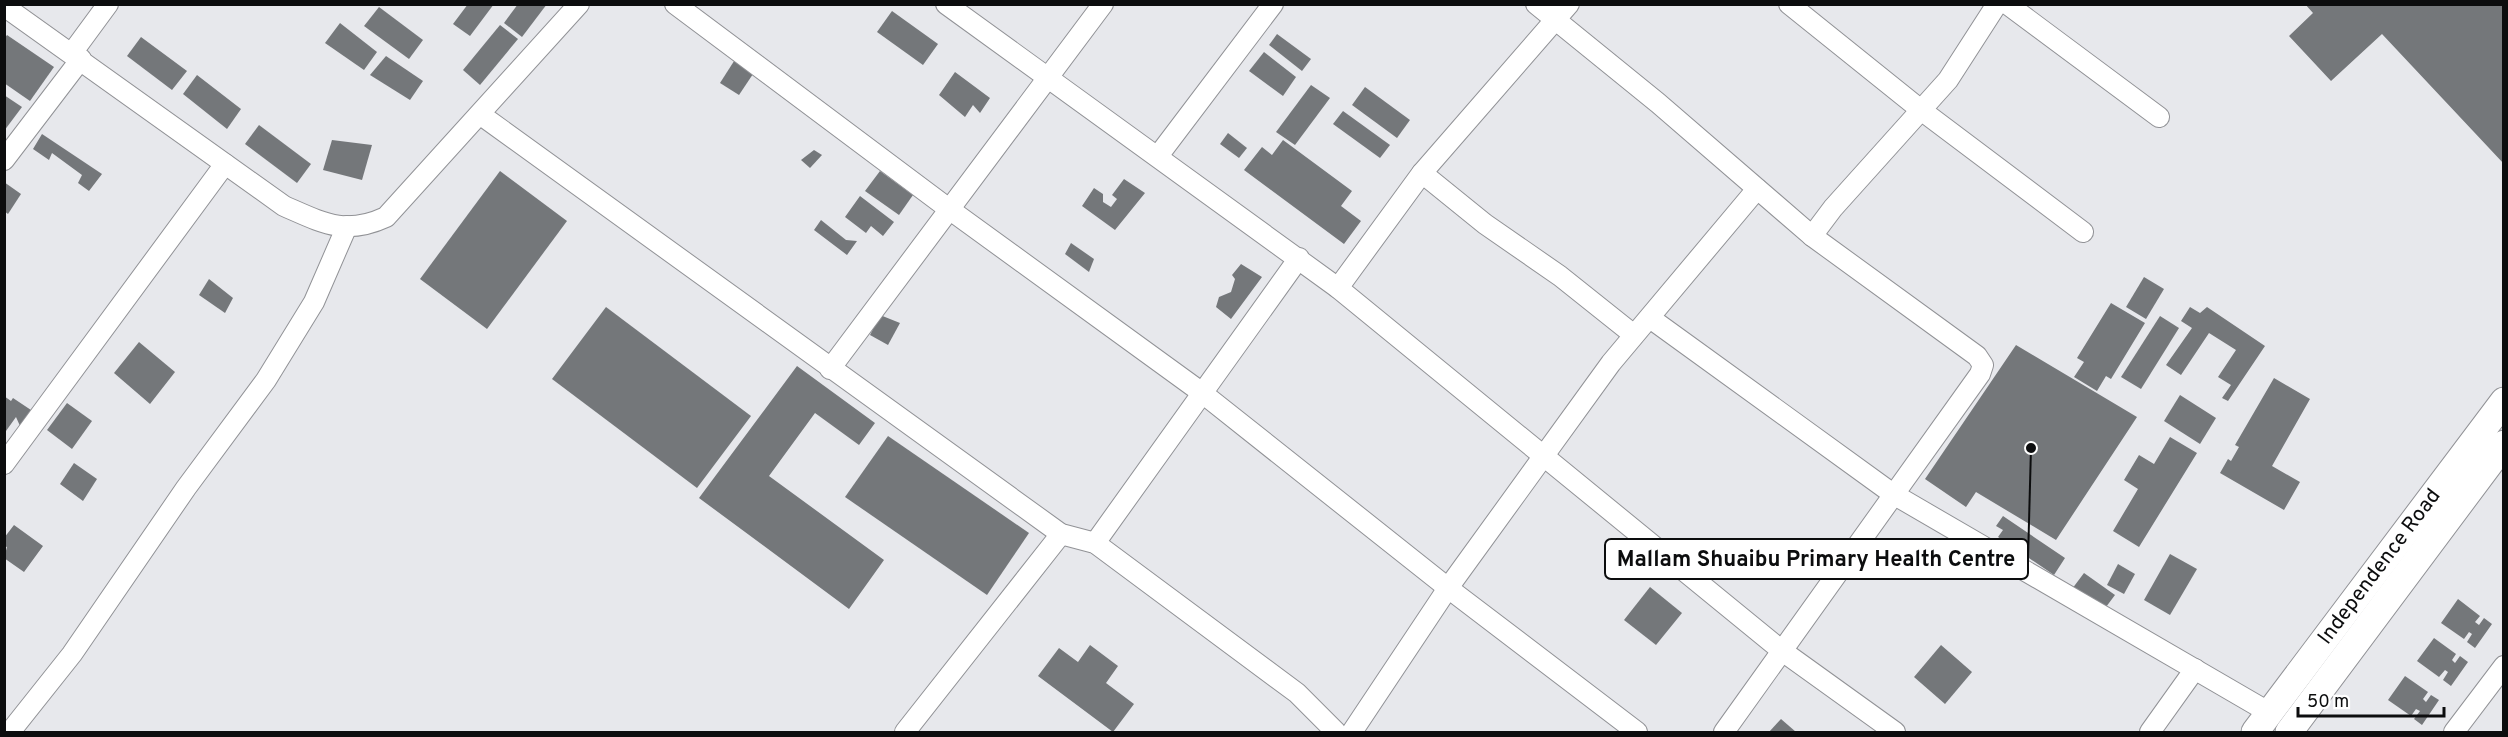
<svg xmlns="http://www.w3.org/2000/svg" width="2508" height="737" font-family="Overpass,sans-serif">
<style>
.building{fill:#74777a}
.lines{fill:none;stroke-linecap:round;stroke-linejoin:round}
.street-casing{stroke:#919296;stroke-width:22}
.secondary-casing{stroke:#919296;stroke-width:29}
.street{stroke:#fff;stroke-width:20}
.secondary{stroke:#fff;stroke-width:27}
.labels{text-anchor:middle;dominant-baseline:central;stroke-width:4.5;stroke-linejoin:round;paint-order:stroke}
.street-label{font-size:21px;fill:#0c0d0e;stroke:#fff}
.leader{fill:none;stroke:#0c0d0e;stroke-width:2}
.callout-dot{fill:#0c0d0e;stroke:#fff;stroke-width:2}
.callout{fill:#fff;stroke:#0c0d0e;stroke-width:2}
.callout-label{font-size:22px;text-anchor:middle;font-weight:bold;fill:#0c0d0e}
</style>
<rect width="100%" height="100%" fill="#e7e8ec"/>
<g class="building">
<polygon points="468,4 494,4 470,36 453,24"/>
<polygon points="518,4 547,4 522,37 504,23"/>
<polygon points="2305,4 2504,4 2504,164 2382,34 2331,81 2289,36 2313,13"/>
<polygon points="379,7 423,40 409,59 364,26"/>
<polygon points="892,11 938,44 923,65 877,32"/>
<polygon points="340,23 377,52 364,70 325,43"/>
<polygon points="500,25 518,39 480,85 463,70"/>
<polygon points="1277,34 1311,59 1302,71 1269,45"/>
<polygon points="7,35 54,67 30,101 4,83 4,39"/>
<polygon points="141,37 187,71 172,90 127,56"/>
<polygon points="1264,52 1296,77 1283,96 1249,71"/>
<polygon points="386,56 423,81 410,100 370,75"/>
<polygon points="736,58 755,71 739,95 720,83"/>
<polygon points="955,72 990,98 980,113 973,105 965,117 939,95"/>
<polygon points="197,75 241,109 227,129 183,94"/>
<polygon points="1311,85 1330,98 1295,145 1276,132"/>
<polygon points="1365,87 1410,120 1397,138 1352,105"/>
<polygon points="4,95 22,107 4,131"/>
<polygon points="1343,111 1390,145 1380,158 1333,124"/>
<polygon points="259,125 311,164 297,183 245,144"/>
<polygon points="1228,133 1247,148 1239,158 1220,144"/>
<polygon points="42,134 102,174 89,191 78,183 82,175 52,153 49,160 33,149"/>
<polygon points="332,140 372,145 362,180 323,170"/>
<polygon points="1283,140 1352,191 1341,206 1361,221 1344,244 1244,170 1262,147 1272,155"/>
<polygon points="814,150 822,155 810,168 801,160"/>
<polygon points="500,171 567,221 487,329 420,279"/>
<polygon points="880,171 913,195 899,215 865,191"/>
<polygon points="1124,179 1145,193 1115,230 1082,206 1094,188 1103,194 1103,202 1111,207 1117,199 1112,195"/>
<polygon points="4,182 21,194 8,214 4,211"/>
<polygon points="860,196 894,222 883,236 871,226 866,233 845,217"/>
<polygon points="821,220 846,240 857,241 847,255 814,230"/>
<polygon points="1071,243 1094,259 1089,272 1065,254"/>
<polygon points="1241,264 1262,277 1231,319 1216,307 1219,297 1231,292 1235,279 1232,275"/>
<polygon points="2144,277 2164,289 2146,319 2126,307"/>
<polygon points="209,279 233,298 225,313 199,295"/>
<polygon points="2111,303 2145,323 2111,379 2106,376 2097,391 2074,377 2084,362 2077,358"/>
<polygon points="606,307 751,416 697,488 552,379"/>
<polygon points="2190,307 2200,313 2207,307 2265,346 2228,401 2222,398 2231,385 2218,377 2236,350 2209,333 2181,375 2166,365 2192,328 2181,321"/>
<polygon points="880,315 900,323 888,345 870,335"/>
<polygon points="2160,316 2179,328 2141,389 2121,377"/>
<polygon points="139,342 175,372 150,404 114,373"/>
<polygon points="2016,345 2137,417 2056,540 1976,492 1966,507 1925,479"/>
<polygon points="797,366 875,423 859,445 815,413 769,476 884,560 849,609 699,498"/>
<polygon points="2274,378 2310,399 2272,466 2300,482 2284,510 2220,473 2228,459 2231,461 2239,447 2235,445"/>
<polygon points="2180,395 2216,418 2200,444 2164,421"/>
<polygon points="4,396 11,401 13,398 31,410 20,426 16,417 6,431"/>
<polygon points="67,403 92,421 72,449 47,430"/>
<polygon points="888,436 1029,533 987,595 845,497"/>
<polygon points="2170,437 2197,453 2139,547 2113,531 2138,489 2124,480 2139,455 2154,464"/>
<polygon points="74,463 97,479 83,501 60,484"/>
<polygon points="2003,516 2065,558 2054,575 1998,537 2003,530 1996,526"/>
<polygon points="14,525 43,546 24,572 4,558 7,547 4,546 4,538"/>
<polygon points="2170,554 2197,569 2170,615 2144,600"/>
<polygon points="2118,564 2135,574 2124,594 2107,585"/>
<polygon points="2084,573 2115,595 2103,611 2072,589"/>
<polygon points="1650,587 1682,613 1656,645 1624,620"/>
<polygon points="2458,599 2480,616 2475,622 2479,625 2484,618 2492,624 2475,648 2467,642 2472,634 2469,632 2464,639 2441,623"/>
<polygon points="2434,638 2456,654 2452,660 2455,663 2460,656 2468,662 2451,686 2443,680 2448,672 2445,670 2439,677 2417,661"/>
<polygon points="1090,645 1118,666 1106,683 1134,704 1113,732 1038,676 1059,648 1078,662"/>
<polygon points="1941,645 1972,672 1945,704 1914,677"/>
<polygon points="2405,676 2428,692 2423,699 2426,702 2431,695 2439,700 2422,725 2414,719 2420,711 2416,709 2411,716 2388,700"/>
<polygon points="1781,719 1796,732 1769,732"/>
</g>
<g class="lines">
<g class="street-casing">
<g id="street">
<polyline points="675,4 949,209 1201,392 1448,588 1637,732"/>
<polyline points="946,4 1338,288 1781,650 1895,732"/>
<polyline points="1536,4 1658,103 1812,236 1977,356 1983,365 1980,374 1724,732"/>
<polyline points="1789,4 1921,110 2083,232"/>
<polyline points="2007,4 2159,117"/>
<path d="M4,6L284,206C323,223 345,236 386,217L579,4"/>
<polyline points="72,53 108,4"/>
<polyline points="481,115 1061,534 1095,543 1297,693 1336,732"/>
<polyline points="1158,156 1273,4"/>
<polyline points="4,160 81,59"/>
<polyline points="1422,173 1485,224 1560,276 1634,335"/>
<polyline points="1812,236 1833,208 1948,80 1997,4"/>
<polyline points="1338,288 1422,173 1569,4"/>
<polyline points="1650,318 1893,494 2270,713"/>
<polyline points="830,369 1103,4"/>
<polyline points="4,464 225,164"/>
<polyline points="1095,543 1299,258"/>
<polyline points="10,732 72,654 186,488 266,380 314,302 347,226"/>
<polyline points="905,732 1061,534"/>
<polyline points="1352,732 1448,588 1611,363 1757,189"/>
<polyline points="2150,732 2195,669"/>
<polyline points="2454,732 2504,666"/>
</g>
</g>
<g class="secondary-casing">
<g id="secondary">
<path id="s1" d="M2255,732L2504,401"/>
<polyline points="2289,732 2504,444"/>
</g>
</g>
<use href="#street" class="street"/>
<use href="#secondary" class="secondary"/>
</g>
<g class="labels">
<g class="street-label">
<text stroke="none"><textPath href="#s1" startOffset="207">Independence Road</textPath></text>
</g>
</g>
<path class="leader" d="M2031 448L2028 559"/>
<circle class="callout-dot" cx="2031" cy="448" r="6"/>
<rect class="callout" x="1605" y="539" width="423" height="40" rx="6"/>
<g class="callout-label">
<text x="1816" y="566">Mallam Shuaibu Primary Health Centre</text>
</g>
<rect width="2508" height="737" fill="none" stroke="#0c0d0e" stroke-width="12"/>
<path d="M2298 707v9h146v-9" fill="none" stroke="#0c0d0e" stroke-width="3"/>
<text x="2307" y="707" font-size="18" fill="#0c0d0e" stroke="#ffffff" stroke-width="4.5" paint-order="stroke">50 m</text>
</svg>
